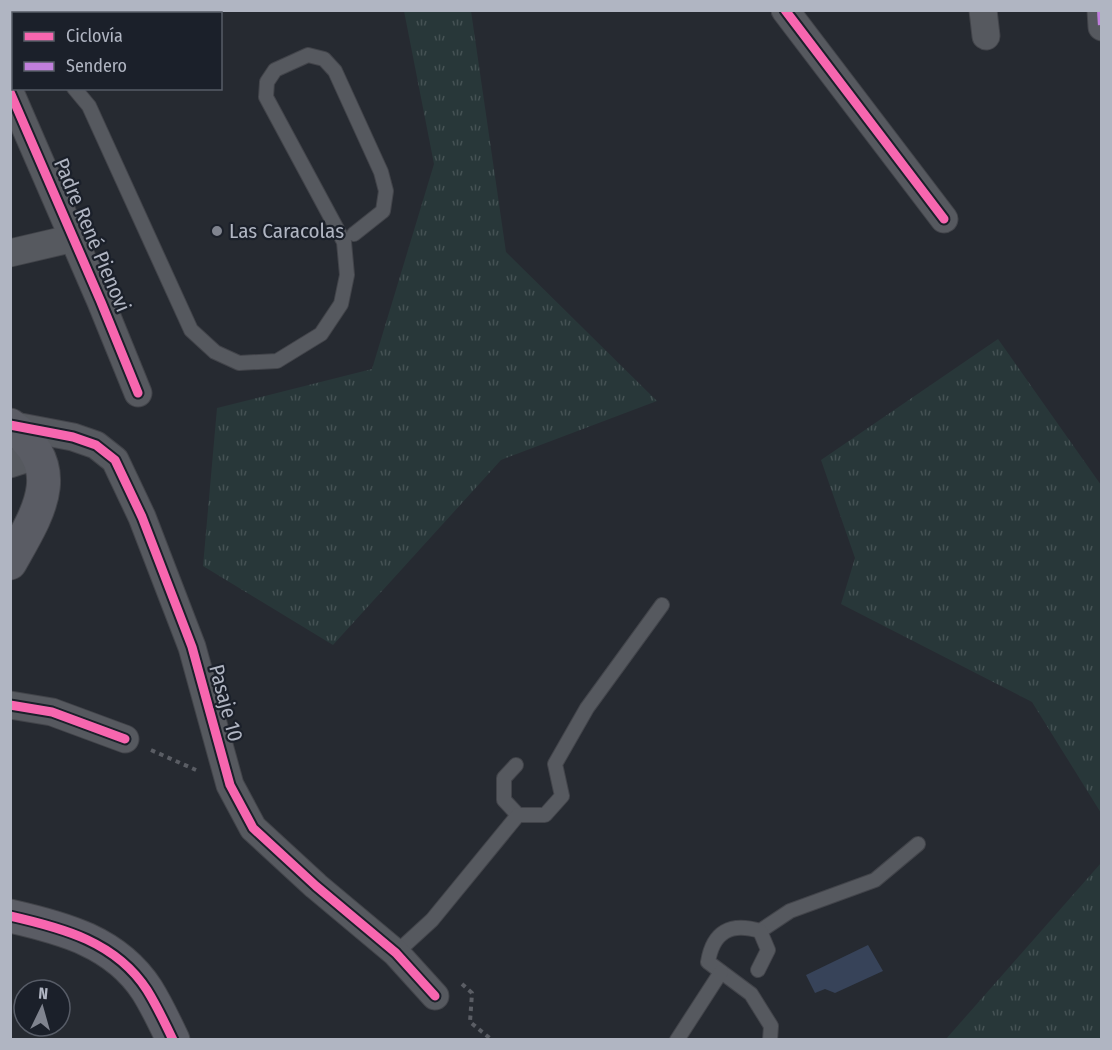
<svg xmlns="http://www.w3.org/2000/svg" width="1112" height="1050" font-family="'Fira Sans Condensed',sans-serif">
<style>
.grass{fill:url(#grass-tufts)}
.water{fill:#374359}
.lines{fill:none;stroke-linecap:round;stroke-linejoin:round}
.lane-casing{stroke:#42444a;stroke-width:16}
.street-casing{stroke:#42444a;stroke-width:29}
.secondary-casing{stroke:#42444a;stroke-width:35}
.path{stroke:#5a5d64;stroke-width:4;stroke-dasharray:4.5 4.5;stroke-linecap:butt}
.lane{stroke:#56595f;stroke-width:14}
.street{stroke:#56595f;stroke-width:27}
.secondary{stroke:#5a5c64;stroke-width:33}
.quiet{stroke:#c07fdc;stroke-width:8;stroke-dasharray:15 8;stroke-linecap:butt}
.cycleway-casing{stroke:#1b202a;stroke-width:13}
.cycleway{stroke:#f766af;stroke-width:9}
.poi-dot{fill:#80848f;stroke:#1b202a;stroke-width:2}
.labels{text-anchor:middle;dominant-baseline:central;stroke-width:4.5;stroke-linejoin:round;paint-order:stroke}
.poi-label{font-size:21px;fill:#b0b5c2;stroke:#1b202a;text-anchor:start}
.street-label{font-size:21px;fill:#b0b5c2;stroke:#1b202a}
</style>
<defs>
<pattern id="grass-tufts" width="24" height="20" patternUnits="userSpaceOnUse" patternTransform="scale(1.5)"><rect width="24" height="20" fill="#283739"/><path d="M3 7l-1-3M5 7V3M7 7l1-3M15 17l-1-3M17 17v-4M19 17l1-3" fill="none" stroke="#455254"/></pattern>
</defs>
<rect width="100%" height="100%" fill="#262a31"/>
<g class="grass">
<polygon points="404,11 471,11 506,252 657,401 501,460 333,645 203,566 217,408 372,369 434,164"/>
<polygon points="998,339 1101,485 1101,813 1032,702 841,604 855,558 821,460"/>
<polygon points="1101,863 1101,1039 946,1039"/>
</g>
<polygon class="water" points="868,945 883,971 835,993 825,989 815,993 806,975"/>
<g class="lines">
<g class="lane-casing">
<g id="lane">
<polyline points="10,71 14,71"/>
<polyline points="74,88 89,106 191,330 215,352 239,363 277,361 321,334 341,304 347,275 344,242 266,97 267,82 275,70 308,55 324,59 335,71 381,172 386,191 383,211 354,234"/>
<polyline points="516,765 504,778 504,800 518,815"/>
<polyline points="760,931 790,911 875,880 918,844"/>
<polyline points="396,953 432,920 518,815 545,815 562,796 555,764 587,708 662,605"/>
<path d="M758,970L768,950L760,931C730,922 713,932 708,962L751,994L771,1026L770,1040"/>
<polyline points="677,1040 721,972"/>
</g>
</g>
<g class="street-casing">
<g id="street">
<polyline points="785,10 944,219"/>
<polyline points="983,10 986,36"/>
<polyline points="1101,10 1102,27"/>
<polyline points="10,92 101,302 138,393"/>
<polyline points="10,253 74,238"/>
<polyline points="10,425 73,437 96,445 115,460 142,517 192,647 230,785 253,828 316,886 396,953 435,996"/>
<polyline points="10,464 38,455"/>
<polyline points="10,705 52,712 125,739"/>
</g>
</g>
<g class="secondary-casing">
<g id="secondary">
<path d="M10,425C69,468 38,513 10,563"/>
<path d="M10,916C63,928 116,942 147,990C157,1006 165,1023 173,1040"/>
</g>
</g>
<g class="path">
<polyline points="151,750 196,770"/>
<polyline points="462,984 472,993 470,1022 492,1040"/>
</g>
<use href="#lane" class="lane"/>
<use href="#street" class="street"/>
<use href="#secondary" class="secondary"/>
<polyline class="quiet" points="1101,10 1102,27"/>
<g class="cycleway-casing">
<g id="cycleway">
<polyline points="785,10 944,219"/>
<polyline points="10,92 101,302 138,393"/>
<polyline points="10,425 73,437 96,445 115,460 142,517 192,647 230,785 253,828 316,886 396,953 435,996"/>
<polyline points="10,705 52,712 125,739"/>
<path d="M10,916C63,928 116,942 147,990C157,1006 165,1023 173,1040"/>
</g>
</g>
<use href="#cycleway" class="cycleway"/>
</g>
<circle class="poi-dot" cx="217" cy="231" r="6"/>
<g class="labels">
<g class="poi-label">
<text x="229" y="231">Las Caracolas</text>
</g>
<g class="street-label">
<text transform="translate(92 235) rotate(67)">Padre René Pienovi</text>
<text transform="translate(226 703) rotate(75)">Pasaje 10</text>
</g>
</g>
<rect width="1112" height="1050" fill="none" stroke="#b0b5c2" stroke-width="24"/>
<rect x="12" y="12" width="210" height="78" fill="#1b202a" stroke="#575c67" stroke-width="1.5"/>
<rect x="24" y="32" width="30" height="9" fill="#f766af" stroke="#575c67" stroke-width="1.5"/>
<text x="66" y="42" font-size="18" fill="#b0b5c2">Ciclovía</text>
<rect x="24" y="62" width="30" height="9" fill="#c07fdc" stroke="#575c67" stroke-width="1.5"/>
<text x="66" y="72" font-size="18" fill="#b0b5c2">Sendero</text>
<g transform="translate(42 1008) rotate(5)"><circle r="28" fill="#1b202a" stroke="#575c67" stroke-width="1.5"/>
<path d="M0-4.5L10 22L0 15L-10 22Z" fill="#80848f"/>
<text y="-9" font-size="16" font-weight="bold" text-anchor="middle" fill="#b0b5c2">N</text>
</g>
</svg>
